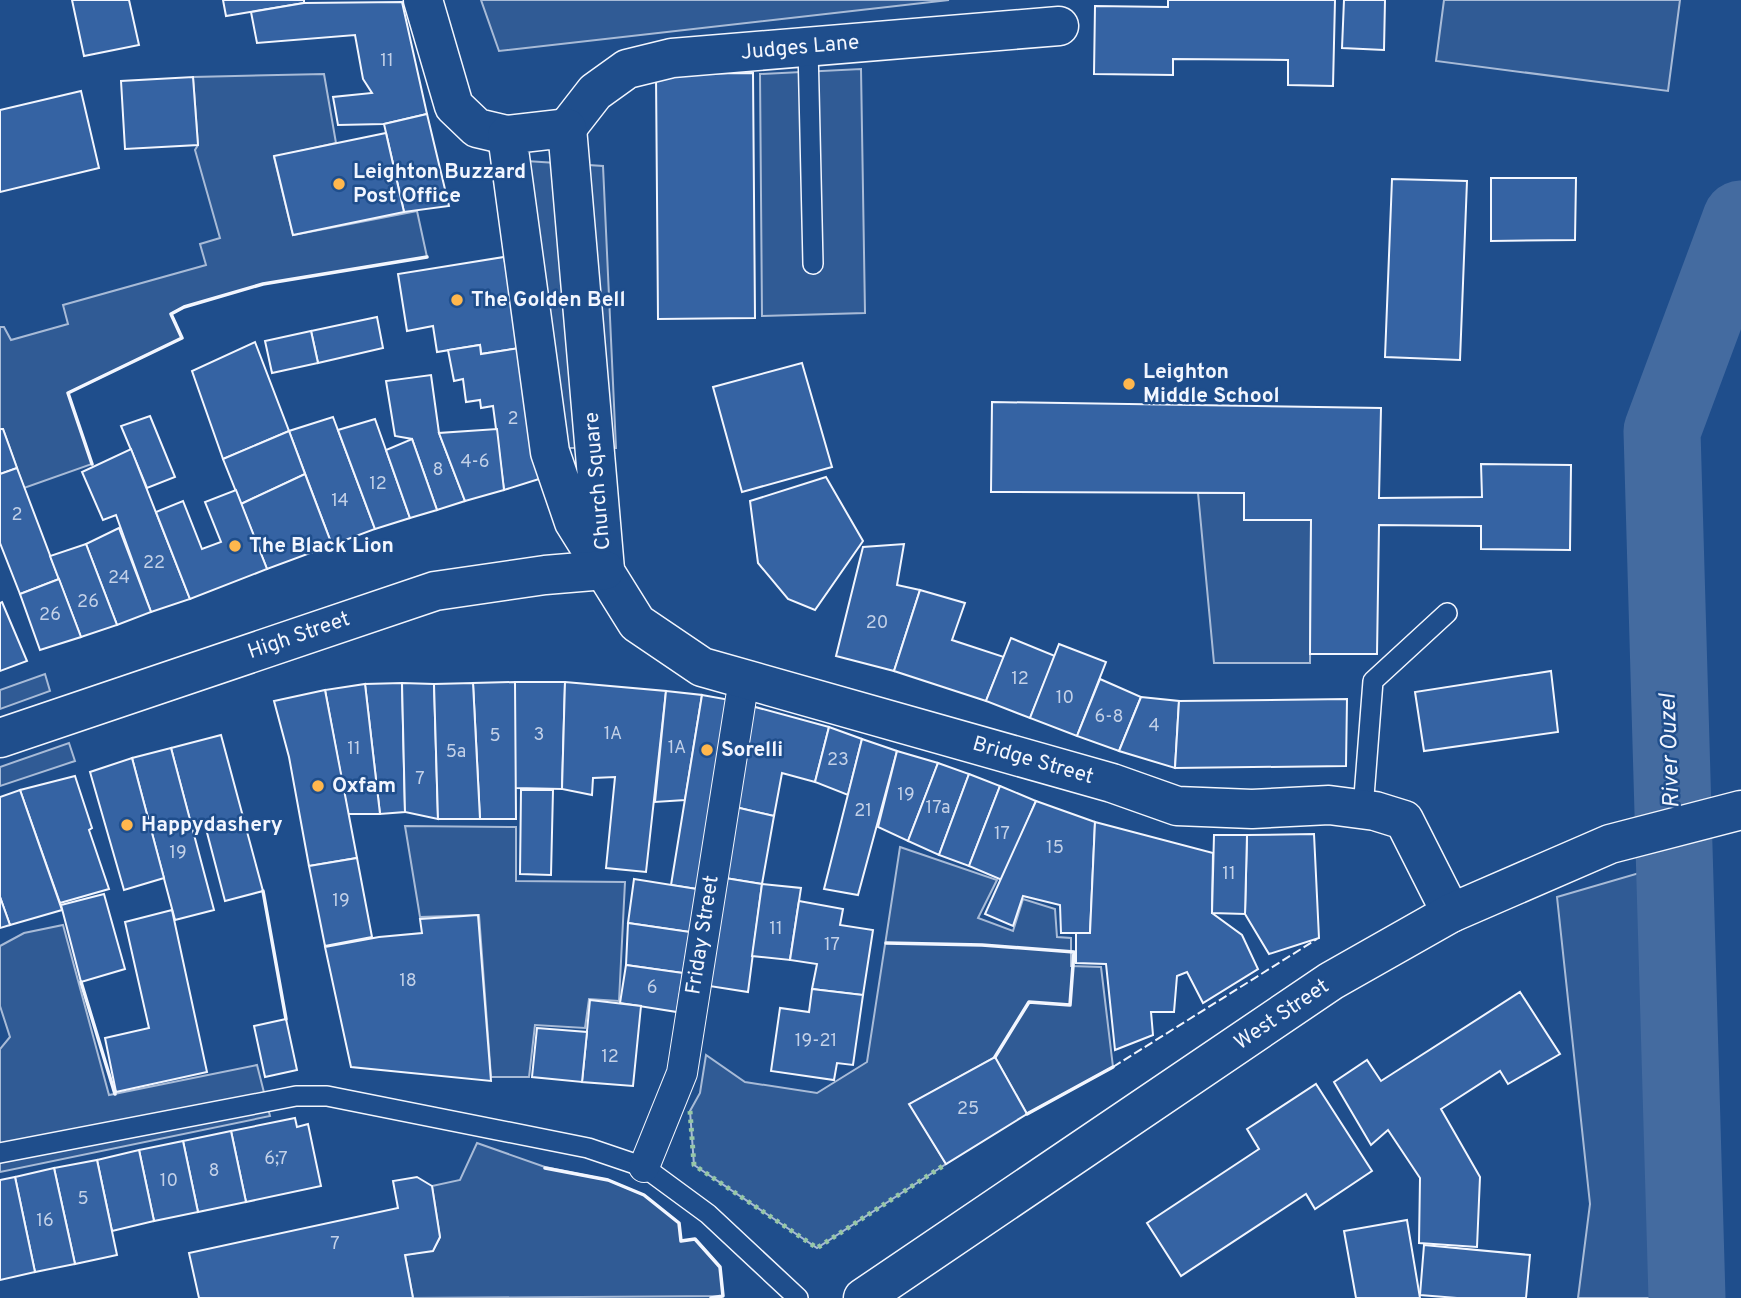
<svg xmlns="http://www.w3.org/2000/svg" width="1741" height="1298" font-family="Overpass,sans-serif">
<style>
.built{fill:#305b95;stroke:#a8bbd7;stroke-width:2}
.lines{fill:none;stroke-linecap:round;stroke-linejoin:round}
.river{stroke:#446ba0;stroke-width:77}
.building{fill:#3563a3;stroke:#f2f6ff;stroke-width:2}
.service-casing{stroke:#f2f6ff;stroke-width:22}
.pedestrian-casing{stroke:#f2f6ff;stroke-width:32}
.minor-casing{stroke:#f2f6ff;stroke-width:41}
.tertiary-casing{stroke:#f2f6ff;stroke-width:41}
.service{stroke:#1f4e8c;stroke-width:19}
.pedestrian{stroke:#1f4e8c;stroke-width:30}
.minor{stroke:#1f4e8c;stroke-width:38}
.tertiary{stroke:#1f4e8c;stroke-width:38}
.hedge{stroke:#97c8a6;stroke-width:5;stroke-dasharray:3.5 5;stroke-linecap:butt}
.fence{stroke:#f2f6ff;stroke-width:2;stroke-dasharray:9 3.5;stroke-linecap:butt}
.wall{stroke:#f2f6ff;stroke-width:3.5}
.poi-dot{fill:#ffb74d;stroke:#1f4e8c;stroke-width:2.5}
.labels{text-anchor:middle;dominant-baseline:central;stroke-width:5;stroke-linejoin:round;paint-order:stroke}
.number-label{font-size:18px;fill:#c3d1e8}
.street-label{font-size:21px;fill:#f2f6ff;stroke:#1f4e8c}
.poi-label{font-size:21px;font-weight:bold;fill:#f2f6ff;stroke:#1f4e8c;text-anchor:start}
.water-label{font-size:23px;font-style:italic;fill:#f2f6ff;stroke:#1f4e8c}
</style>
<rect width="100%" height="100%" fill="#1f4e8c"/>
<g class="built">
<polygon points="481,0 949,0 499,51"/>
<polygon points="1444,0 1680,0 1668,91 1436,61"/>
<polygon points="861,69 865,313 762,316 760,74"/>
<polygon points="324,74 336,143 274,157 293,235 417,211 427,257 263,284 184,307 171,314 182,338 68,393 92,464 24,488 3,429 0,429 0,327 4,327 11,340 68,324 63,305 206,265 200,244 220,238 195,150 198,145 193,77"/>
<polygon points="526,161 603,166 616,448 556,448"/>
<polygon points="1198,493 1244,493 1245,520 1311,520 1310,663 1214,663"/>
<polygon points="45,674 50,691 0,709 0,690"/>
<polygon points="69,743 75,761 0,786 0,767"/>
<polygon points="405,826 516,827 516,881 625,882 619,1001 589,999 585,1028 535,1025 529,1077 491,1077 479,915 420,917"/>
<polygon points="900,847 997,880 978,918 1013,931 1023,899 1055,909 1057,937 1071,938 1071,966 1101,967 1113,1067 1027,1114 995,1057 910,1104 946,1164 817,1248 694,1165 690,1111 700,1093 706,1055 745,1082 817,1093 867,1062"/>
<polygon points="1670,864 1681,1298 1578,1298 1590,1204 1557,897"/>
<polygon points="63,925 109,1095 257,1065 270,1116 0,1172 0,1049 10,1037 0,1006 0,946 24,933"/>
<polygon points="477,1143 545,1167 608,1180 644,1195 679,1223 681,1241 695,1239 720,1267 723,1296 413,1298 405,1255 433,1250 440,1237 432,1186 460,1180"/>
</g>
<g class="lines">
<polyline class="river" points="1687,1298 1662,431 1741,219"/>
</g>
<g class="building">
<polygon points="72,0 129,0 139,45 84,56"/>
<polygon points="223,0 304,0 304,3 226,16"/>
<polygon points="1168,0 1335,0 1333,86 1288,85 1288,60 1173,59 1173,75 1094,74 1095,6 1168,7"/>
<polygon points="1344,0 1385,0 1384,50 1342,48"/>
<polygon points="402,2 427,114 384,124 338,125 333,97 372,93 363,79 355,35 257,43 251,12 304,3"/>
<polygon points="753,73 755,318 658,319 656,74"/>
<polygon points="193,77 198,145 125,149 121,81"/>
<polygon points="81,91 99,168 0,192 0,110"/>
<polygon points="427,114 449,206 404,212 384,124"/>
<polygon points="386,133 404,212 293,235 274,156"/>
<polygon points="1491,178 1576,178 1575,240 1491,241"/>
<polygon points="1392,179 1467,181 1460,360 1385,357"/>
<polygon points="504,257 520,348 481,354 480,345 437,352 433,326 407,331 398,274"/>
<polygon points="377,317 383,348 318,363 311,331"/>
<polygon points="311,331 318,363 272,373 265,341"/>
<polygon points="255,342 289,431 223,459 192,371"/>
<polygon points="480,345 481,354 520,348 539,479 504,490 493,406 481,408 480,400 466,402 463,379 454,381 448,350"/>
<polygon points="802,363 832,467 742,492 713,387"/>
<polygon points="431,375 439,433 465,501 437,510 412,439 395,436 386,381"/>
<polygon points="992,402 1381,408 1379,498 1482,497 1481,464 1571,465 1570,550 1481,549 1481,526 1379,525 1377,654 1310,654 1311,520 1244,520 1244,493 991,492"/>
<polygon points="150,416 175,477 147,488 121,426"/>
<polygon points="333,417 375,529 332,545 289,431"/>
<polygon points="375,419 410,518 375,529 338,430"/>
<polygon points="0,429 3,429 17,468 0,474"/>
<polygon points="497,429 504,490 465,501 439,433"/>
<polygon points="289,431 305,474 241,504 223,459"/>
<polygon points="412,439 437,510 410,518 386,450"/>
<polygon points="131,449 190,599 151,612 116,515 103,520 82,472"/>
<polygon points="17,468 59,579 20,594 0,543 0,474"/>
<polygon points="305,474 332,545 267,569 241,504"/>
<polygon points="826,477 863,541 815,610 788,599 758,563 750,501"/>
<polygon points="236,490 267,569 190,599 156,512 183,501 202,549 221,542 205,502"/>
<polygon points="119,528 151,612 117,625 86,544"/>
<polygon points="86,544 117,625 81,637 50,556"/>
<polygon points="904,544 897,585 920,590 894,671 836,656 863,547"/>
<polygon points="59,579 81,637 40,650 20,594"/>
<polygon points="920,590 965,603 952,640 1004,657 986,701 894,671"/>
<polygon points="2,602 27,661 0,671 0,603"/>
<polygon points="1011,638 1055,656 1030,718 986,701"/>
<polygon points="1059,644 1106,662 1077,736 1030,718"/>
<polygon points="1551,671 1558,732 1424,751 1415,692"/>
<polygon points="1100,679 1141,697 1119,751 1077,736"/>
<polygon points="515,682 565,682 562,789 515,788"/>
<polygon points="515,682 516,819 480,819 473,683"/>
<polygon points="565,682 666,691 646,872 606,868 615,777 593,778 592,795 562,789"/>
<polygon points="402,683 405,812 380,814 365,684"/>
<polygon points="402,683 434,684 438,819 405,812"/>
<polygon points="473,683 480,819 438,819 434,684"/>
<polygon points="365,684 380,814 348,814 325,690"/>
<polygon points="325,690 357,858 309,866 289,757 274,701"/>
<polygon points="666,691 702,695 685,800 655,802"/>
<polygon points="702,695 730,700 697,889 671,885"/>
<polygon points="1141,697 1179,701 1175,768 1119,751"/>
<polygon points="1347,699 1346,766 1175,768 1179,701"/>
<polygon points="748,705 829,727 815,782 782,773 774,816 731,806"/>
<polygon points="829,727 862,739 848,795 815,782"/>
<polygon points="221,735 263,891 225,901 205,825 192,828 171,748"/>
<polygon points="862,739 897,751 858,895 824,889"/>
<polygon points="171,748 214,910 175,920 132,758"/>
<polygon points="897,751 938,763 908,841 878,827"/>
<polygon points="132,758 164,878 124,890 90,772"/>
<polygon points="938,763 969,774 939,855 908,841"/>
<polygon points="969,774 1000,786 969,866 939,855"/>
<polygon points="75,776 92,828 89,830 109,889 60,903 20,790"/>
<polygon points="1000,786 1036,801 1002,880 969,866"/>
<polygon points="20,790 62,910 10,925 0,897 0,797"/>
<polygon points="521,790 553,790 551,875 520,874"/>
<polygon points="1036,801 1095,822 1090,933 1061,933 1060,905 1023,896 1013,926 985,914"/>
<polygon points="731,806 774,816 762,884 719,877"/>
<polygon points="1095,822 1213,853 1212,913 1242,935 1258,969 1203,1003 1187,972 1177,976 1174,1012 1151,1012 1153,1035 1115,1050 1106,964 1076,963 1076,933 1090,933"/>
<polygon points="1314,834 1319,938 1269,954 1245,914 1247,835"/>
<polygon points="1214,835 1247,835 1245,914 1212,913"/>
<polygon points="357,858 372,937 325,946 309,866"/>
<polygon points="719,877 762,884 748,992 703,985"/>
<polygon points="634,879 697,889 690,932 628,923"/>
<polygon points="762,884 801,888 790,960 752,956"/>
<polygon points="104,894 125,969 81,982 61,905"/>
<polygon points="0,897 10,925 0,928"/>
<polygon points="799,901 843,909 840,925 873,930 863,995 812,989 817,964 790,960"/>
<polygon points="172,910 207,1072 116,1092 105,1038 149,1028 125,922"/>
<polygon points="478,915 491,1081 351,1067 325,947 379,937 422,933 420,919"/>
<polygon points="628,923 690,932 683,973 626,965"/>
<polygon points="626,965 683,973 677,1012 620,1003"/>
<polygon points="812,989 863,995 853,1065 837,1063 834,1080 771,1071 780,1008 809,1012"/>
<polygon points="1520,992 1560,1054 1508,1084 1500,1071 1441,1109 1480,1177 1477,1247 1419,1243 1420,1178 1388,1130 1371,1145 1334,1082 1367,1060 1381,1081"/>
<polygon points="590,1000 641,1006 633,1086 582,1082"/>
<polygon points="286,1019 297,1070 265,1077 254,1026"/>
<polygon points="537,1028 587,1032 582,1082 532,1077"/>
<polygon points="995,1057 1027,1114 946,1164 909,1104"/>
<polygon points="1316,1084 1372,1171 1315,1209 1306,1194 1181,1276 1147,1223 1259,1149 1247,1129"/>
<polygon points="295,1118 297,1127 308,1124 321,1186 246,1202 231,1131"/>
<polygon points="231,1131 246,1202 198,1212 183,1141"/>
<polygon points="183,1141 198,1212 154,1221 139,1150"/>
<polygon points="139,1150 154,1221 112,1231 97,1160"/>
<polygon points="97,1160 117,1255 75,1264 54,1168"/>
<polygon points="54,1168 75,1264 35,1272 15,1177"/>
<polygon points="15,1177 35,1272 0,1280 0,1180"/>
<polygon points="417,1177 432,1186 440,1237 433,1251 405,1255 413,1298 199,1298 189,1253 398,1208 393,1181"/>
<polygon points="1407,1220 1420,1298 1356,1298 1344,1231"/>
<polygon points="1424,1245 1530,1255 1526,1298 1457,1298 1420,1295"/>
</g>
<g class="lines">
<g class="service-casing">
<g id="service">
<polyline points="808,47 813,264"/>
<polyline points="1363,809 1373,681 1447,613"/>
<polyline points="0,1153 296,1096 327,1096 588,1148 644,1167 708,1214 798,1298"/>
</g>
</g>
<g class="pedestrian-casing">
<polyline id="pedestrian" points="644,1167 682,1073 741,698"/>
</g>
<g class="minor-casing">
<g id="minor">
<polyline points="423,0 454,106 477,128 507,135"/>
<polyline points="567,128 595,92 627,69 672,58 1059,26"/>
</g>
</g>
<g class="tertiary-casing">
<g id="tertiary">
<polyline points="605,570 567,128 507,135 550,452 574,522 637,623 702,667 1112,783 1177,806 1252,809 1329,805 1375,811 1404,820 1451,913"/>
<polyline points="0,738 435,591 545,575 605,570"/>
<polyline points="863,1298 1331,981 1451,913 1610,844 1741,810"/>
</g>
</g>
<use href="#service" class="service"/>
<use href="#pedestrian" class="pedestrian"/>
<use href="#minor" class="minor"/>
<use href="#tertiary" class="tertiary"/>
<polyline class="hedge" points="690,1111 694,1165 817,1248 946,1164"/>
<polyline class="fence" points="1113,1067 1317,939"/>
<g class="wall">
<polyline points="92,464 68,393 182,338 171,314 184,307 263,284 427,257"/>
<polyline points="263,891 286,1019"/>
<polyline points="886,943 982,945 1074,952 1070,1005 1029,1002 995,1057"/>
<polyline points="81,982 115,1094"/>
<polyline points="1027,1114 1113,1067"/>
<polyline points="545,1168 608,1180 644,1195 679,1223 681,1241 695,1239 720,1267 723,1296 711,1298"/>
</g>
</g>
<g class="poi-dot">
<circle cx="339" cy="184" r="7"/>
<circle cx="457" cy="300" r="7"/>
<circle cx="1129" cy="384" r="7"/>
<circle cx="235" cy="546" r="7"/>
<circle cx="707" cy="750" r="7"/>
<circle cx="318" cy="786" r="7"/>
<circle cx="127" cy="825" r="7"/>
</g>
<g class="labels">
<g class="number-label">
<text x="387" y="61">11</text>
<text x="513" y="419">2</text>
<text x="475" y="462">4-6</text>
<text x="438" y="470">8</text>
<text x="378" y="484">12</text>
<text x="340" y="501">14</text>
<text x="17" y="515">2</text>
<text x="154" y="563">22</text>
<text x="119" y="578">24</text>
<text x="88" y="602">26</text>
<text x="50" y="615">26</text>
<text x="877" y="623">20</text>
<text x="1020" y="679">12</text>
<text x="1065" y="698">10</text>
<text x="1109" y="717">6-8</text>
<text x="1154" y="726">4</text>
<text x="613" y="734">1A</text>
<text x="539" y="735">3</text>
<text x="495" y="736">5</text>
<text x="677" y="748">1A</text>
<text x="354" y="749">11</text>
<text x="456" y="752">5a</text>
<text x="838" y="760">23</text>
<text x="420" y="779">7</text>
<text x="906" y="795">19</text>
<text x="938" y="808">17a</text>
<text x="863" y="811">21</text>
<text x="1002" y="834">17</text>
<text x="1055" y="848">15</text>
<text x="178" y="853">19</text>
<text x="1229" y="874">11</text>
<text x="341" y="901">19</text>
<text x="776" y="929">11</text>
<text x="832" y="945">17</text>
<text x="408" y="981">18</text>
<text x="652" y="988">6</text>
<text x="816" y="1041">19-21</text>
<text x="610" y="1057">12</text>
<text x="968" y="1109">25</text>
<text x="276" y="1159">6;7</text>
<text x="214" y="1171">8</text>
<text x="169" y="1181">10</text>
<text x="83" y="1199">5</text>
<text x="45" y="1221">16</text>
<text x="335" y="1244">7</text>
</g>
<g class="street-label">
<text transform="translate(800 48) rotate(-5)">Judges Lane</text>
<text transform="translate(598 481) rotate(-95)">Church Square</text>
<text transform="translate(299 636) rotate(-19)">High Street</text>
<text transform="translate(1033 761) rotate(16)">Bridge Street</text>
<text transform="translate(703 935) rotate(-81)">Friday Street</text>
<text transform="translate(1282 1015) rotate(-34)">West Street</text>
</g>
<g class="poi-label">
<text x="353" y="172">Leighton Buzzard<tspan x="353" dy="24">Post Office</tspan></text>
<text x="471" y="300">The Golden Bell</text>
<text x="1143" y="372">Leighton<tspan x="1143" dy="24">Middle School</tspan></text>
<text x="249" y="546">The Black Lion</text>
<text x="721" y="750">Sorelli</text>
<text x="332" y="786">Oxfam</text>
<text x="141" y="825">Happydashery</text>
</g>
<g class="water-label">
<text transform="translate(1671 751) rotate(-92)">River Ouzel</text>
</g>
</g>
</svg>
